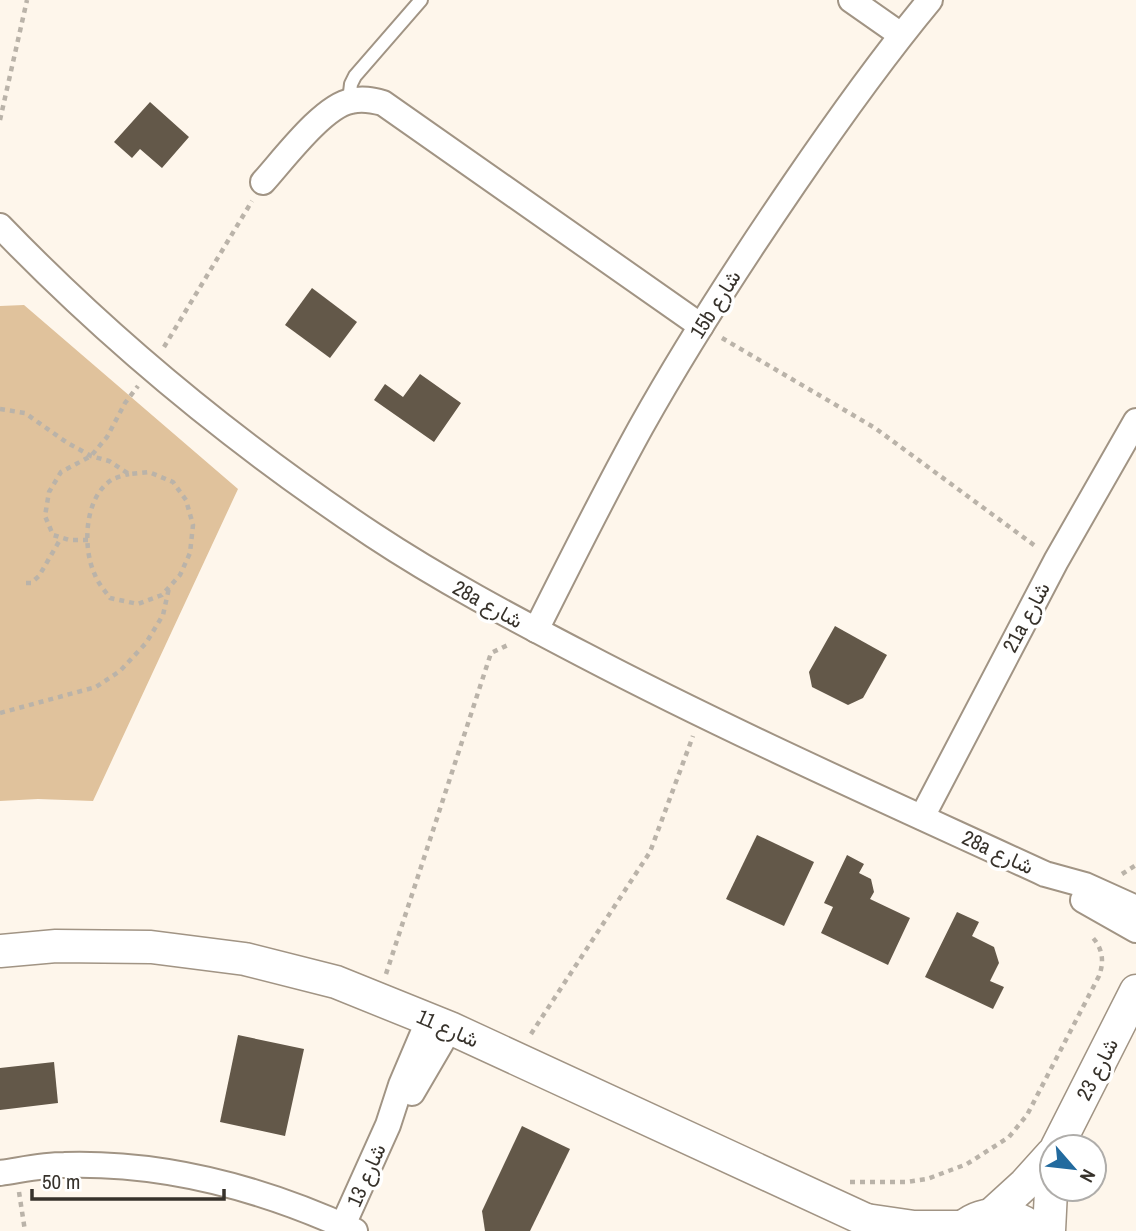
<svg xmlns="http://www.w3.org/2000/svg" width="1136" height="1231" font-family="'Archivo Narrow',Vazirmatn,sans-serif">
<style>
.green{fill:#e0c29c}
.building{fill:#635849}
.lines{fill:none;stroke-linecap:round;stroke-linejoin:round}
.service-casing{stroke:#a19484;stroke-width:16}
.minor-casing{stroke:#a19484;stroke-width:28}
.tertiary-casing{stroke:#a19484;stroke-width:35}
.path{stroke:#bab3a9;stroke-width:4.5;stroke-dasharray:5 5;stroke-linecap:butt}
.service{stroke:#fff;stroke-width:12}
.minor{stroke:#fff;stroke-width:24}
.tertiary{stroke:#fff;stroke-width:32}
.labels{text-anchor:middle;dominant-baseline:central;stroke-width:7;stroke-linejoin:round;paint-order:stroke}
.street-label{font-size:21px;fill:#37322b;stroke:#fff}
</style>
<rect width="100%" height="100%" fill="#fef6eb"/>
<polygon class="green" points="24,305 238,489 93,801 38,799 0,801 0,306"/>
<g class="building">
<polygon points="150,102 189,137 162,168 140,149 132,158 114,142"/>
<polygon points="312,288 357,322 330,358 285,325"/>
<polygon points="420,374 461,403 434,442 374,400 385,384 403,397"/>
<polygon points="835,626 887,655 863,698 848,705 812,687 809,672"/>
<polygon points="757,835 814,862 784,926 726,899"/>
<polygon points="847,855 864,864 859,873 871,879 874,892 870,899 910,918 888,965 821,933 833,907 824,903"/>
<polygon points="957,912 979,922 972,936 994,947 999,963 990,981 1004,987 993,1009 925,977"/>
<polygon points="238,1035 304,1049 285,1136 220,1122"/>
<polygon points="54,1062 58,1103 0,1110 0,1068"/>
<polygon points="522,1126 570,1149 530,1231 485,1231 482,1211"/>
</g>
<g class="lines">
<g class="service-casing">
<polyline id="service" points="349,101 351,84 355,76 421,0"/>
</g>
<g class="minor-casing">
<g id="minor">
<polyline points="851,0 901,35"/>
<path d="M263,182C283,160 323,106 351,101C362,98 372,100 383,103L701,326"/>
<path d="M0,226C112,342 239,446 373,535C441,580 513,618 584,655C735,734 891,803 1045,874L1085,885L1136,908"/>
<path d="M536,630C570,562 604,494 641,427C688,343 740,263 794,184C837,121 881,59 930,0"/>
<polyline points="922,817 1056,561 1136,421"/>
<polyline points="1083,900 1136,930"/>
<polyline points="412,1093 450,1028"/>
<path d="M0,1173C21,1170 43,1165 64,1165C165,1162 264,1189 355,1231"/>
<polyline points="343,1225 388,1125 401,1085 429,1019"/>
</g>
</g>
<g class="tertiary-casing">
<g id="tertiary">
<polyline points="0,951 56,946 151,947 245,959 336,982 450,1028 866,1220 885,1231"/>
<polyline points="1057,1147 1136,991"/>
<polyline points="991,1215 1025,1184 1052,1154"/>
<polyline points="866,1220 914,1227 963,1227"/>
<path d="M959,1231C981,1208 1014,1212 1037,1231"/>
<polyline points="1049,1231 1052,1171"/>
</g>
</g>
<g class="path">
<polyline points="0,120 27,0"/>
<polyline points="722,338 875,428 1038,548"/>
<polyline points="164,347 252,201"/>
<path d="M0,409L25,413L66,442L91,456L109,461L129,474L149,472L173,482L186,500L193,525L190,553L180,575L162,595L138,604L110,598C105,591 98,583 95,575C82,548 84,496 113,479C118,477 124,475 129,474"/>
<polyline points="88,540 69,540 53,535 45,516 49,492 61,472 91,456 107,437 125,403 138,386"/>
<polyline points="26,583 31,583 39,576 61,538"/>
<polyline points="0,713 96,687 120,671 146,643 163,615 169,588"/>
<polyline points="1122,874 1136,865"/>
<polyline points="386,974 491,653 510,644"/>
<polyline points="531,1034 650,852 693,736"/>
<path d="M850,1182H906L927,1179L967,1164L1009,1137L1027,1115L1099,976C1105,960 1102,946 1090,935"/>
<polyline points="19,1192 25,1231"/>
</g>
<use href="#service" class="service"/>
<use href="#minor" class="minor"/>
<use href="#tertiary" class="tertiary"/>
</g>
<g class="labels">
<g class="street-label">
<text transform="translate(715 304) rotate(-58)">15b شارع</text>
<text transform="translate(488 604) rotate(29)">28a شارع</text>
<text transform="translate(1026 617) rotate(-62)">21a شارع</text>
<text transform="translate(998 852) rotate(25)">28a شارع</text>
<text transform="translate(448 1028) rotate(24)">شارع 11</text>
<text transform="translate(1097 1069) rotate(-63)">شارع 23</text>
<text transform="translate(366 1175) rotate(-66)">شارع 13</text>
</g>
</g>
<g transform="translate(1073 1168) rotate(118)"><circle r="33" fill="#ffffff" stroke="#afadaa" stroke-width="2"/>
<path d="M0-5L12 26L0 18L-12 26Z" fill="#226a9e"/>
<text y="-10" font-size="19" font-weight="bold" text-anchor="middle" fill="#37322b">N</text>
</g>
<path d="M32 1189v10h192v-10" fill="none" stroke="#37322b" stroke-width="3.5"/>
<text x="42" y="1189" font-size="21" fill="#37322b" stroke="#ffffff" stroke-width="5" paint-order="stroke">50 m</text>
</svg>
